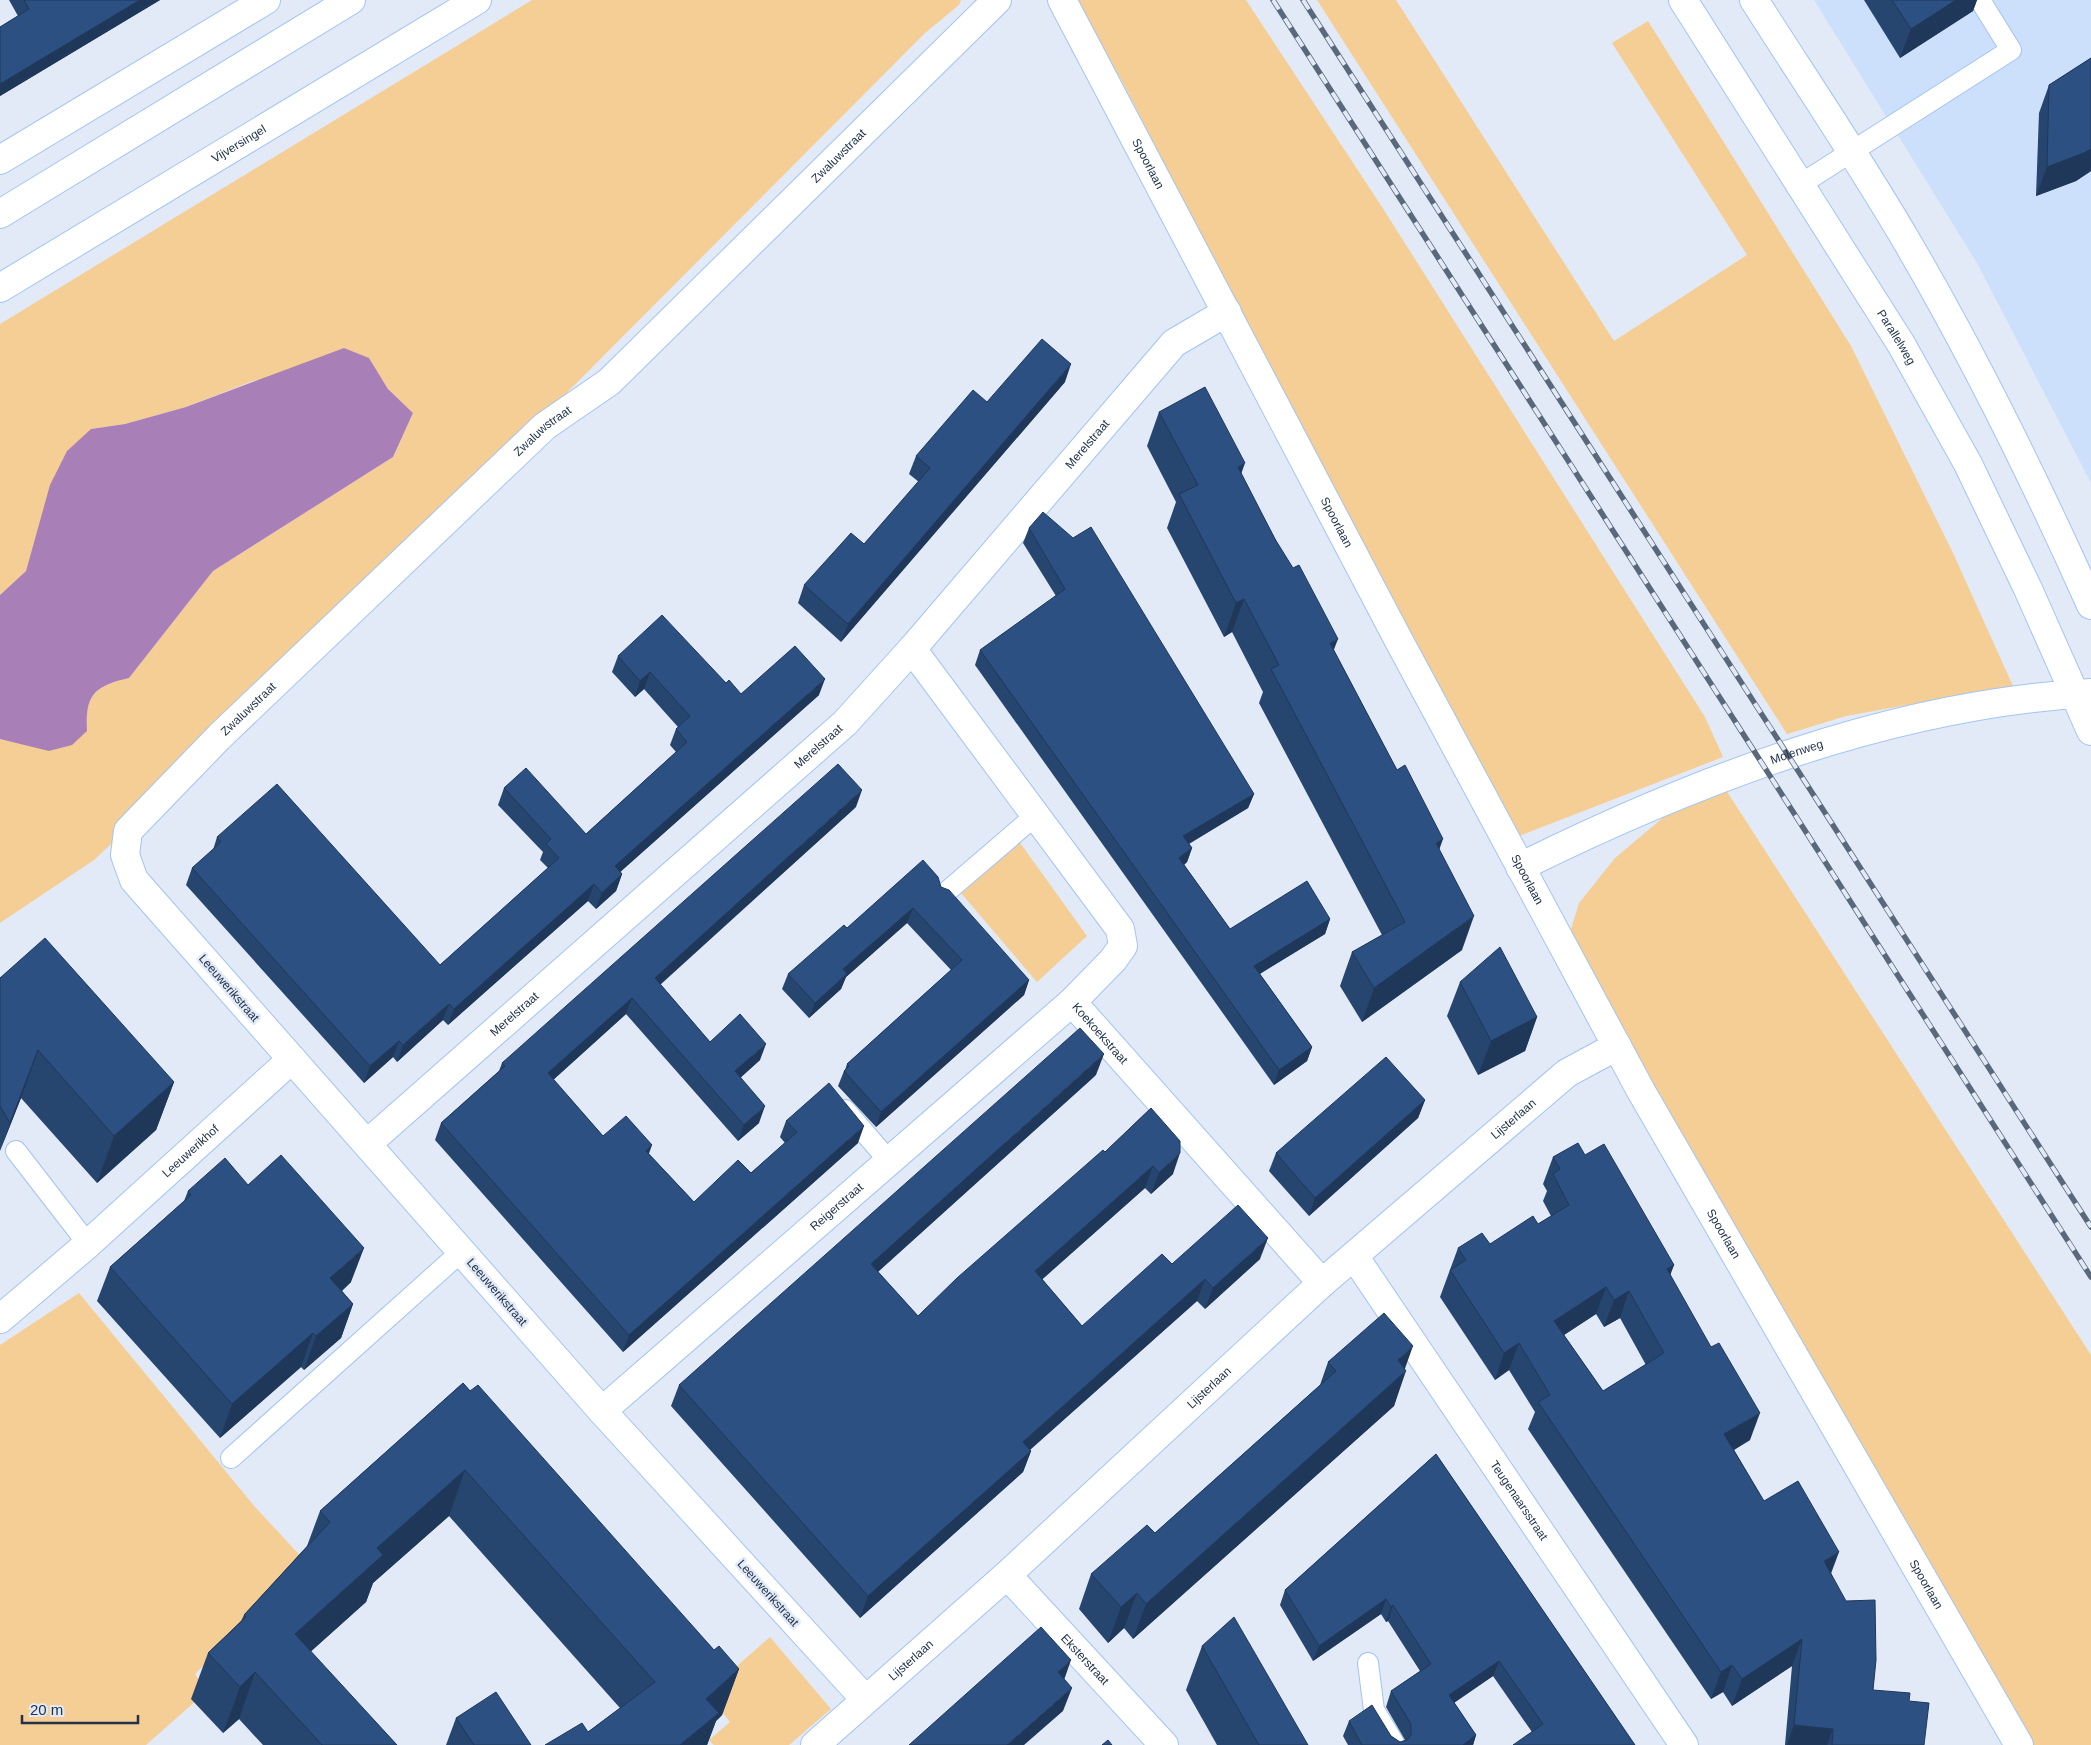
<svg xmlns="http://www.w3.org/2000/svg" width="2091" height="1745" font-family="Arial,sans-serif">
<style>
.built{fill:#cde0fb}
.green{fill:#f5ce95}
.water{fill:#a880b7}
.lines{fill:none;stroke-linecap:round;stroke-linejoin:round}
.lane-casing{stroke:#a2c4f4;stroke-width:22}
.street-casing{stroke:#a2c4f4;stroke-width:30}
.secondary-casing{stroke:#a2c4f4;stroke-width:30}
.lane{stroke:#fff;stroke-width:20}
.street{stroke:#fff;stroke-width:28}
.secondary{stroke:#fff;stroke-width:28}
.rail-casing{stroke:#5a687c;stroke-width:5.5}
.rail{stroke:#e1eaf6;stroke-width:4;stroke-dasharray:11;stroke-linecap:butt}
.wall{fill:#26456f;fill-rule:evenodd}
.shaded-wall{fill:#1f385a}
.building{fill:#2c5081;stroke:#1f385a;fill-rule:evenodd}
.labels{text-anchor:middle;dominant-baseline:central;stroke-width:5;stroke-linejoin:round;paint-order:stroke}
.street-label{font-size:12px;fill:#213249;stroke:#e1eaf6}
</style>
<rect width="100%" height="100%" fill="#e1eaf6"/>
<polygon class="built" points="1814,0 2091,0 2091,483 1977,263"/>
<g class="green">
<path d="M532,0H961L959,5L925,33L211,750L94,860L0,923V739L24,743L87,731C85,695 94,686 129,678L213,571L393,457L413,413L388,389L369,358L253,381L186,407L125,424L91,429L37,533L26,571L0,595V324Z"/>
<polygon points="1076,0 1246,0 1382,207 1705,717 1723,757 1514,838 1486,790 1123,83"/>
<polygon points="1317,0 1396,0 1614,341 1747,255 1612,43 1648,21 1851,346 1953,553 2013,686 1846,716 1787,734"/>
<polygon points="1724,787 2091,1355 2091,1745 2021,1745 1582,965 1571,929 1579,903 1615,858 1665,816"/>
<polygon points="1018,840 1087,936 1037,982 961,893"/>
<polygon points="79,1293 255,1507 308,1564 195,1674 207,1691 146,1745 0,1745 0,1345"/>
<polygon points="770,1637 831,1709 789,1745 714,1745 709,1740 730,1722 706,1693"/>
</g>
<path class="water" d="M344,348L369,358L388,389L413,413L393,457L213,571L129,678C94,686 85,695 87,731L72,745L49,751L0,739V595L26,571L50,485L67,451L91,429L125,424L186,407Z"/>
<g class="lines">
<g class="lane-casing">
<g id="lane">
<polyline points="1801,184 2011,50 1980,0"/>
<polyline points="944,894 1036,815"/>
<polyline points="845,1110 889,1161"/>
<polyline points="16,1151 88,1244"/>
<polyline points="231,1458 462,1251"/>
<polyline points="1368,1663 1374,1710 1395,1745"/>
</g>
</g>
<g class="street-casing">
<g id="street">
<path id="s1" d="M1062,0L1398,639L1641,1091L2019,1745"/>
<polyline points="0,160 266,0"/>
<path id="s2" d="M912,649L1120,929L1123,946L1113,960L1072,1002L1322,1283"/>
<path id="s3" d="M1520,867C1696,780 1893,704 2091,693"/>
<path id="s4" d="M368,1143L845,723L912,649L1174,343L1227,312"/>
<path id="s5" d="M1354,1256L1684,1745"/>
<path id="s6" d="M0,1319L88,1244L292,1059"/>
<path id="s7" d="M602,1411L1072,1002"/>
<path id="s8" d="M1007,1575L1164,1745"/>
<path id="s9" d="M865,1699L602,1411L134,880L125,855L128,831L219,737L545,426L609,382L997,0"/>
<path id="s10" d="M815,1745L1007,1575L1322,1283L1567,1073L1617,1046"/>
</g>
</g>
<g class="secondary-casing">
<g id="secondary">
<path id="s11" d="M1683,0L1901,344L1968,464L2028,589L2091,731"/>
<path d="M1754,0C1805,80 1858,158 1906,240C1975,358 2035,480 2091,605"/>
<polyline points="0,214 351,0"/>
<path id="s12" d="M0,288L477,0"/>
</g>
</g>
<use href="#lane" class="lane"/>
<use href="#street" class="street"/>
<use href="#secondary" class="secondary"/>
<g class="rail-casing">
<g id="rail">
<polyline points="1273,0 2091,1277"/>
<polyline points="1303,0 2091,1227"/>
</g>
</g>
<use href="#rail" class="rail"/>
</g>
<g class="wall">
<polygon points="9,0 160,0 0,96 0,27 18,16"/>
<polygon points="1864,0 1977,0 1973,11 1900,58"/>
<polygon points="2091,58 2091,171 2076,181 2036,196 2039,113 2049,85"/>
<polygon points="1065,382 841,642 798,603 804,585 864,544 919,482 909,474 916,456 987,402"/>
<polygon points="1159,412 1241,474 1439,850 1462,950 1362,1022 1340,986 1352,952 1382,935 1259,703 1263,692 1232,632 1224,637 1167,528 1176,502 1147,446"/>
<polygon points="1029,528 1254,794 1248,808 1189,844 1192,848 1187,862 1184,865 1230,929 1330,919 1325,934 1260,974 1312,1047 1307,1061 1274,1085 975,665 980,650 1056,596 1023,543"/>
<polygon points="618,656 726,683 741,694 819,695 620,872 622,874 616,891 596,909 588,901 448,1025 443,1020 397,1062 393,1057 364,1083 186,885 192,868 213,850 217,837 440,965 548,868 540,860 543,852 498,805 504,788 586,834 676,752 670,745 676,729 678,727 644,689 635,697 612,672"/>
<polygon points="856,807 660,984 710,1042 760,1060 741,1077 759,1123 738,1141 626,1014 553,1080 603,1136 649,1154 694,1202 751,1173 785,1143 780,1137 786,1121 858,1143 623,1352 435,1140 441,1123 499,1071 502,1063"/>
<polygon points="941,887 1029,980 1024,995 876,1127 838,1086 844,1071 845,1070 847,1064 951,970 907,923 846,977 841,989 809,1018 782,989 788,974 847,928"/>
<polygon points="0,978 174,1082 156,1130 97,1183 21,1098 0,1151"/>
<polygon points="1460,982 1537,1017 1525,1051 1478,1075 1447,1016"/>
<polygon points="1096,1075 878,1272 918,1316 1105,1152 1151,1108 1173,1174 1151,1194 1145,1188 1042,1279 1082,1326 1172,1264 1260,1259 1205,1309 1197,1301 1030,1450 1031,1451 1023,1472 860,1618 671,1406 679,1385"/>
<polygon points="1425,1100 1418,1118 1309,1216 1269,1171 1276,1153"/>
<path d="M1585,1155L1674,1265L1670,1274L1750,1440L1734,1450L1764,1501L1831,1573L1873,1690L1909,1701L1924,1745H1785L1792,1666L1732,1706L1723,1692L1711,1699L1528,1429L1535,1412L1509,1370L1495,1380L1440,1297L1458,1248L1490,1244L1538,1224L1551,1216L1543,1201L1547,1191L1543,1184L1553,1157ZM1596,1314L1604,1327L1620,1318L1646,1365L1603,1391L1564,1335Z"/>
<polygon points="248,1185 351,1282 342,1291 353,1304 341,1338 304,1370 301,1367 220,1438 97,1301 110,1267 184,1201 188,1191"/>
<polygon points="1328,1362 1405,1369 1394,1406 1133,1639 1124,1628 1108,1643 1079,1609 1091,1574 1155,1533 1320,1385"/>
<polygon points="463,1383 714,1650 739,1669 722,1715 716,1721 707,1745 545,1745 588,1732 620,1708 449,1516 373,1583 366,1602 310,1652 397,1745 263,1745 239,1719 223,1733 191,1699 208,1653 241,1621 244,1615 307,1546 320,1511"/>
<polygon points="1436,1454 1635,1745 1532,1732 1493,1676 1454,1703 1476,1735 1473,1745 1348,1745 1343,1736 1349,1721 1391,1736 1400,1742 1405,1740 1386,1707 1391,1691 1420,1671 1388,1621 1386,1622 1381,1614 1313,1661 1280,1605 1285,1590"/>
<polygon points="1202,1646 1308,1745 1217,1745 1186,1690"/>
<polygon points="456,1718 531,1745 446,1745"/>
</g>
<g class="shaded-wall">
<polygon points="140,0 160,0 0,96 0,84"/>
<polygon points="1956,0 1977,0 1973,11 1900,58 1911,29"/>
<polygon points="2091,149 2091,171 2076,181 2036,196 2047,167"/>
<polygon points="1071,364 1065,382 841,642 848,624"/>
<polygon points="1245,463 1233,497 1238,467"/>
<polygon points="1244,599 1232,632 1224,637 1236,603"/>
<polygon points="1338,639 1325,673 1330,643"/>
<polygon points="650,672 644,689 635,697 640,681"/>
<polygon points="825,679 819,695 609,882 615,866"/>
<polygon points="862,790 856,807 649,995 655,978"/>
<polygon points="1254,794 1248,808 1178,850 1183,836"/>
<polygon points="1443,839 1431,873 1436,843"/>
<polygon points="1192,848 1187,862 1174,872 1179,858"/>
<polygon points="622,874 616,891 596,909 602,893"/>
<polygon points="594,884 588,901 448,1025 454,1009"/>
<polygon points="913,908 907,923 846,977 841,989 809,1018 815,1003 843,969"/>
<polygon points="1474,916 1462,950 1362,1022 1374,988"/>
<polygon points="1330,919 1325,934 1249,980 1254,966"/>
<polygon points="1029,980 1024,995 876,1127 881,1112"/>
<polygon points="632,998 626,1014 542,1090 548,1073"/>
<polygon points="449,1004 443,1020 397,1062 403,1045"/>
<polygon points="1537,1017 1525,1051 1478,1075 1491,1041"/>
<polygon points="399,1041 393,1057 364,1083 370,1066"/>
<polygon points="766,1044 760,1060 729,1088 735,1071"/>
<polygon points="1312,1047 1307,1061 1274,1085 1279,1070"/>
<polygon points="38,1050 21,1098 0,1151 10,1123"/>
<polygon points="1104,1054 1096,1075 863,1285 871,1264"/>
<polygon points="174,1082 156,1130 97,1183 114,1136"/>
<polygon points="1425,1100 1418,1118 1309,1216 1315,1198"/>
<polygon points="765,1106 759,1123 738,1141 744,1125"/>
<polygon points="864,1126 858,1143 623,1352 629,1335"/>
<polygon points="652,1145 646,1162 646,1151"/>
<polygon points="1180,1153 1173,1174 1151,1194 1159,1173"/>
<polygon points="1153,1166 1145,1188 1027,1293 1035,1271"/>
<polygon points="1268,1238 1260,1259 1205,1309 1213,1288"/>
<polygon points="364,1248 351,1282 318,1312 330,1278"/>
<polygon points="1674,1265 1664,1292 1667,1269"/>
<polygon points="1205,1279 1197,1301 1015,1463 1023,1442"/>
<polygon points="1606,1287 1596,1314 1544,1348 1554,1321"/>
<polygon points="1629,1291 1620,1318 1604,1327 1614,1300"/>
<polygon points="353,1304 341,1338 304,1370 316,1336"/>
<polygon points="313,1333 301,1367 220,1438 232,1404"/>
<polygon points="1519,1343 1509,1370 1495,1380 1504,1353"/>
<polygon points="1413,1346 1403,1374 1406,1371 1394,1406 1133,1639 1146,1604 1398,1360"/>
<polygon points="1760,1413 1750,1440 1715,1461 1724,1434"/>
<polygon points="1031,1451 1023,1472 860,1618 868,1596"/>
<polygon points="465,1470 449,1516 373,1583 366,1602 278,1681 295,1634 377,1548"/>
<polygon points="1839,1552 1829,1579 1824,1561"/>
<polygon points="1137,1593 1124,1628 1108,1643 1121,1607"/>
<polygon points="1386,1599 1381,1614 1313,1661 1319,1646"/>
<polygon points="1393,1605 1388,1621 1386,1622 1391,1607"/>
<polygon points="1802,1639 1792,1666 1732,1706 1742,1679"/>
<polygon points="1071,1660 1063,1683 1058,1672"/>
<polygon points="1499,1661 1493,1676 1443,1710 1449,1695"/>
<polygon points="1732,1665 1723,1692 1711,1699 1721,1672"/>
<polygon points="739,1669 722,1715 716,1721 707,1745 680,1745 706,1699"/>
<polygon points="255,1672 239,1719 223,1733 240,1687"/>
<polygon points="1072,1688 1063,1711 1024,1745 1007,1745"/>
<polygon points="1794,1725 1833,1729 1827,1745 1787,1745"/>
<polygon points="1476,1735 1473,1745 1463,1745"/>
</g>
<g class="building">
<polygon points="24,0 140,0 0,84 0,27 29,9"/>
<polygon points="1892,0 1956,0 1911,29"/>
<polygon points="2091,58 2091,149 2086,152 2047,167 2049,85"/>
<polygon points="1042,339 1071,364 848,624 804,585 851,533 864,544 930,468 916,456 973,390 987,402"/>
<polygon points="1205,387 1245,463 1238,467 1275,539 1293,568 1299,565 1318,601 1338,639 1330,643 1397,770 1405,765 1443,839 1436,843 1474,916 1374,988 1352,952 1405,922 1271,669 1279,665 1244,599 1236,603 1179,494 1198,485 1159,412"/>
<polygon points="1043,512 1073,538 1091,527 1254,794 1183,836 1192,848 1179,858 1230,929 1307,881 1330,919 1254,966 1312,1047 1279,1070 980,650 1065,589 1029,528"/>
<polygon points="662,615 726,683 729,680 741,694 795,646 825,679 615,866 622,874 602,893 594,884 454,1009 449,1004 403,1045 399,1041 370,1066 192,868 221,842 217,837 277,784 440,965 559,858 546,844 551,839 504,788 526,768 586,834 687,742 676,729 690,716 650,672 640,681 618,656"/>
<polygon points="838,764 862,790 655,978 710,1042 740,1014 766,1044 735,1071 765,1106 744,1125 632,998 548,1073 603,1136 626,1116 652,1145 646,1151 694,1202 738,1160 751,1173 797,1132 786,1121 829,1083 864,1126 629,1335 441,1123 505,1066 502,1063"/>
<polygon points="923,860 938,877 941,887 949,890 1029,980 881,1112 844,1071 849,1066 847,1064 962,960 913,908 843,969 847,974 815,1003 788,974 844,925 847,928"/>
<polygon points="45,938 174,1082 114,1136 38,1050 10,1123 0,1106 0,978"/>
<polygon points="1500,947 1537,1017 1491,1041 1460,982"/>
<polygon points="1080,1028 1104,1054 871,1264 918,1316 957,1278 1103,1150 1105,1152 1151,1108 1180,1141 1180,1153 1159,1173 1153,1166 1035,1271 1082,1326 1162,1254 1172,1264 1238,1205 1268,1238 1213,1288 1205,1279 1023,1442 1031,1451 868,1596 679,1385"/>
<polygon points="1386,1057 1425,1100 1315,1198 1276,1153"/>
<path d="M1578,1143L1585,1155L1604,1144L1674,1265L1667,1269L1711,1347L1719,1343L1760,1413L1724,1434L1764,1501L1798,1481L1839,1552L1824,1561L1846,1601L1875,1600L1876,1660L1873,1690L1910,1693L1909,1701L1929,1703L1924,1745H1832L1833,1729L1794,1725L1802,1639L1742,1679L1732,1665L1721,1672L1538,1402L1550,1395L1519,1343L1504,1353L1450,1270L1466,1260L1458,1248L1482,1233L1490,1244L1533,1216L1538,1224L1569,1205L1553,1174L1560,1169L1553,1157ZM1606,1287L1614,1300L1629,1291L1664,1353L1603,1391L1554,1321Z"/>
<polygon points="281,1155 364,1248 330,1278 353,1304 316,1336 313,1333 232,1404 110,1267 191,1195 188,1191 225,1158 248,1185"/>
<polygon points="1384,1313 1413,1346 1398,1360 1406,1371 1146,1604 1137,1593 1121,1607 1091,1574 1147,1525 1155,1533 1336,1371 1328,1362"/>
<polygon points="463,1383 470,1391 478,1385 714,1650 719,1646 739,1669 706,1699 719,1713 680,1745 545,1745 582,1723 588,1732 655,1682 465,1470 377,1548 383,1555 295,1634 397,1745 322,1745 255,1672 240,1687 208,1653 246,1617 244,1615 330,1522 320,1511"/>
<polygon points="1436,1454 1635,1745 1513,1745 1543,1724 1499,1661 1449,1695 1476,1735 1463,1745 1362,1745 1349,1721 1372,1705 1391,1736 1400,1742 1407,1740 1411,1735 1411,1724 1391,1691 1431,1664 1393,1605 1391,1607 1386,1599 1319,1646 1285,1590"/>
<polygon points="1234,1617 1308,1745 1259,1745 1202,1646"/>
<polygon points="1041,1627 1071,1660 1058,1672 1072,1688 1007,1745 909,1745"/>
<polygon points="496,1692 531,1745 474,1745 456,1718"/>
<polygon points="1108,1740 1112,1745 1102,1745"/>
</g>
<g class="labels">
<g class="street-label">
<text stroke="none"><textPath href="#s12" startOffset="279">Vijversingel</textPath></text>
<text stroke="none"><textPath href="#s9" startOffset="2130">Zwaluwstraat</textPath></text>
<text stroke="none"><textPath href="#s1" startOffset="185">Spoorlaan</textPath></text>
<text stroke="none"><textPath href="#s11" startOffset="399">Parallelweg</textPath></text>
<text stroke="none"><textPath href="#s9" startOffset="1725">Zwaluwstraat</textPath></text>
<text stroke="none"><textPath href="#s4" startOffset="1005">Merelstraat</textPath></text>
<text stroke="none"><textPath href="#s1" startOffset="590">Spoorlaan</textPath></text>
<text stroke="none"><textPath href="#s9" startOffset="1320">Zwaluwstraat</textPath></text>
<text stroke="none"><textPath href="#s4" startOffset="600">Merelstraat</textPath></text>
<text stroke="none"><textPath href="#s3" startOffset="300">Molenweg</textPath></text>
<text stroke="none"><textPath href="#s1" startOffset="995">Spoorlaan</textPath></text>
<text transform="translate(229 988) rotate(49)">Leeuwerikstraat</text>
<text stroke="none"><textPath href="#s4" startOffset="195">Merelstraat</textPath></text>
<text stroke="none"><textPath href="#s2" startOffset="484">Koekoekstraat</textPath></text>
<text stroke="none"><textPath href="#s10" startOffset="938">Lijsterlaan</textPath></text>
<text stroke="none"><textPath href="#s6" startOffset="254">Leeuwerikhof</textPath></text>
<text stroke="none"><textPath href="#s7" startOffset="311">Reigerstraat</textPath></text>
<text stroke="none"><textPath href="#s1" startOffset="1400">Spoorlaan</textPath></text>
<text transform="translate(497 1292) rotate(49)">Leeuwerikstraat</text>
<text stroke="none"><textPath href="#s10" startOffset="532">Lijsterlaan</textPath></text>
<text stroke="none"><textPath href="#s5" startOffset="295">Teugenaarsstraat</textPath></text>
<text stroke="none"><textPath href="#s1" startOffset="1805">Spoorlaan</textPath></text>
<text transform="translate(768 1593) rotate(48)">Leeuwerikstraat</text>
<text stroke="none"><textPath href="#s10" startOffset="128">Lijsterlaan</textPath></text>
<text stroke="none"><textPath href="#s8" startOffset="115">Eksterstraat</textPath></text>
</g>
</g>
<path d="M22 1715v8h116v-8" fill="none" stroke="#213249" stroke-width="2.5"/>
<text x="30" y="1715" font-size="15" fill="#213249" stroke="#e1eaf6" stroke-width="4" paint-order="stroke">20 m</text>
</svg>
